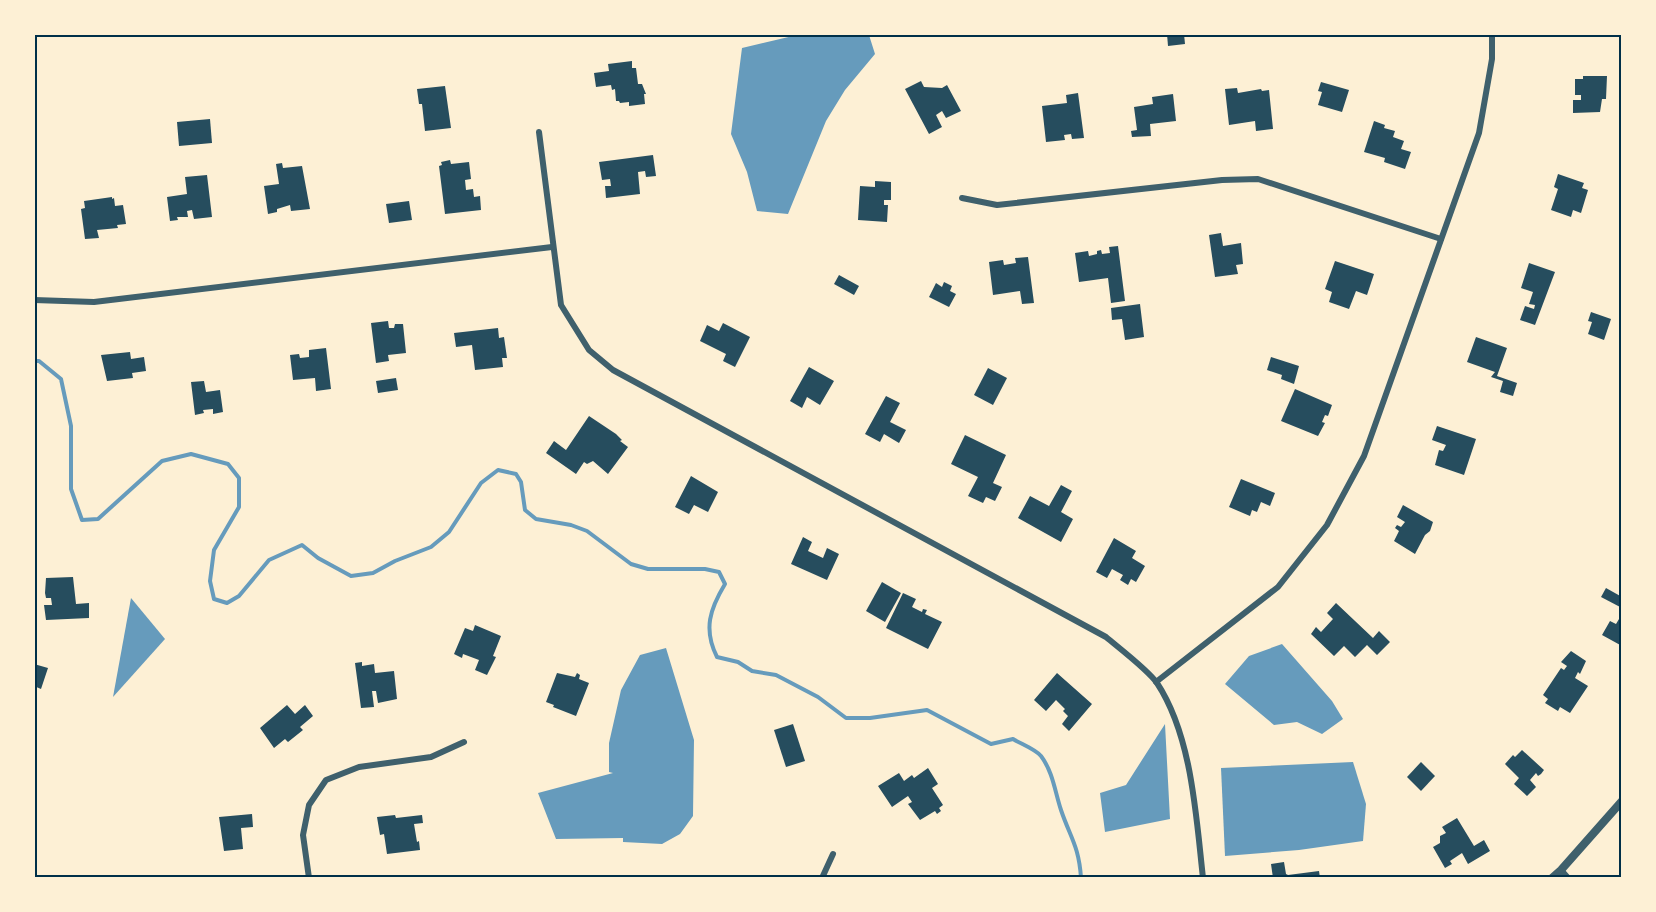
<svg xmlns="http://www.w3.org/2000/svg" width="1656" height="912" font-family="'Noto Sans',sans-serif">
<style>
.water{fill:#669bbc}
.lines{fill:none;stroke-linecap:round;stroke-linejoin:round}
.stream{stroke:#669bbc;stroke-width:4}
.building{fill:#264d5e}
.minor{stroke:#3f606c;stroke-width:6}
.tertiary{stroke:#3f606c;stroke-width:8}
.neatline{fill:none;stroke:#003049;stroke-width:2}
</style>
<rect width="100%" height="100%" fill="#fdf0d5"/>
<g class="water">
<polygon points="797,35 869,35 875,54 845,90 826,121 788,214 757,211 747,172 731,134 742,48"/>
<polygon points="131,598 165,639 113,697"/>
<polygon points="1282,644 1332,701 1343,719 1322,734 1297,722 1274,725 1225,684 1249,656"/>
<polygon points="666,648 694,740 693,816 680,834 662,844 623,842 623,838 556,839 538,793 613,773 609,772 609,743 621,690 640,655"/>
<polygon points="1165,724 1170,819 1105,832 1100,793 1126,785"/>
<polygon points="1353,762 1366,804 1363,841 1299,850 1225,856 1221,768"/>
</g>
<g class="lines">
<path class="stream" d="M34,361H39L61,379L71,426V489L82,520L98,519L162,461L191,454L228,464L239,478V507L214,550L210,581L214,599L227,603L239,596L269,560L302,545L318,558L351,576L373,573L395,561L431,547L449,532L481,483L498,470L516,474L521,482L525,510L536,519L571,525L587,531L631,564L648,569H705L719,572L725,584C710,609 703,629 717,657L738,662L752,671L776,675L818,697L846,718H870L927,710L991,744L1013,739C1021,744 1035,749 1041,756C1053,772 1055,792 1061,810C1070,837 1079,846 1081,878"/>
</g>
<g class="building">
<polygon points="1167,34 1184,34 1185,44 1168,46"/>
<polygon points="632,61 632,68 636,68 638,84 642,84 646,94 644,94 645,104 629,106 629,102 620,103 619,101 616,101 615,89 612,90 611,85 596,87 594,73 609,71 608,64"/>
<polygon points="1583,76 1607,76 1606,99 1602,99 1600,112 1573,113 1573,100 1581,100 1581,95 1575,95 1575,79 1583,79"/>
<polygon points="921,81 924,87 942,88 947,85 961,111 946,118 942,111 936,115 942,127 929,134 905,89"/>
<polygon points="1321,82 1349,90 1342,112 1318,105 1322,92 1318,91"/>
<polygon points="445,86 451,128 425,131 422,104 419,104 417,89"/>
<polygon points="1237,88 1238,93 1261,89 1262,91 1269,90 1273,129 1256,131 1255,121 1229,125 1225,89"/>
<polygon points="1078,93 1084,138 1072,139 1071,134 1064,135 1065,140 1046,142 1042,106 1067,103 1066,95"/>
<polygon points="1173,94 1176,121 1150,124 1151,136 1132,137 1131,131 1137,130 1134,107 1153,104 1152,97"/>
<polygon points="210,119 212,143 179,146 177,122"/>
<polygon points="1374,121 1385,125 1384,128 1395,131 1393,137 1404,141 1401,149 1411,152 1405,169 1384,162 1385,158 1364,152"/>
<polygon points="653,155 656,176 646,177 645,171 638,172 640,194 606,198 605,186 611,186 610,179 602,180 599,162"/>
<polygon points="450,160 451,164 469,162 471,179 465,180 466,190 473,189 474,197 480,196 481,210 445,214 439,166 442,165 441,162"/>
<polygon points="282,163 283,168 302,166 310,209 291,211 290,205 277,209 277,212 268,214 264,186 279,184 276,164"/>
<polygon points="1558,174 1584,183 1582,188 1588,190 1581,213 1573,210 1571,217 1551,210 1558,189 1554,187"/>
<polygon points="207,175 212,217 194,219 192,210 187,211 188,217 177,217 178,220 170,221 167,197 187,194 185,177"/>
<polygon points="875,181 891,182 891,200 884,200 884,205 888,205 887,222 858,220 860,186 875,187"/>
<polygon points="112,197 112,199 114,198 115,206 123,205 126,224 117,225 118,228 97,230 99,238 85,239 81,209 85,208 84,201"/>
<polygon points="409,201 412,220 389,223 386,204"/>
<polygon points="1221,233 1223,246 1241,243 1243,264 1236,265 1238,274 1215,277 1209,235"/>
<polygon points="1118,246 1125,301 1111,303 1108,278 1079,282 1075,253 1088,251 1089,256 1097,254 1097,251 1101,250 1102,254 1110,253 1109,247"/>
<polygon points="1028,257 1034,303 1022,304 1020,291 993,295 989,262 1003,260 1004,265 1016,263 1015,258"/>
<polygon points="1335,261 1374,274 1367,295 1356,291 1349,309 1329,302 1332,292 1325,289"/>
<polygon points="1529,263 1555,272 1535,325 1520,320 1525,306 1534,309 1535,305 1529,304 1533,292 1521,288"/>
<polygon points="839,275 859,286 854,295 834,284"/>
<polygon points="944,282 952,286 950,291 956,294 949,307 929,297 936,283 942,287"/>
<polygon points="1140,304 1144,337 1125,340 1122,319 1112,320 1111,308"/>
<polygon points="1591,312 1611,319 1604,340 1588,334 1592,322 1588,321"/>
<polygon points="388,321 389,328 394,328 395,324 403,324 406,353 388,355 389,361 376,363 371,323"/>
<polygon points="723,323 750,337 735,367 723,361 726,354 700,341 707,325 719,331"/>
<polygon points="498,328 499,338 504,337 507,358 502,358 503,367 475,370 472,345 456,347 454,333"/>
<polygon points="1476,337 1507,348 1497,376 1517,383 1513,396 1500,392 1503,381 1491,377 1495,372 1467,362"/>
<polygon points="326,348 331,389 316,391 315,378 293,380 290,355 299,354 300,358 309,357 309,350"/>
<polygon points="130,352 131,359 144,357 146,371 132,373 133,378 107,381 101,355"/>
<polygon points="1271,357 1299,366 1294,384 1281,379 1282,375 1267,370"/>
<polygon points="809,367 834,381 820,405 807,397 802,408 790,401"/>
<polygon points="988,368 1007,378 993,405 974,395"/>
<polygon points="396,378 398,390 378,393 376,381"/>
<polygon points="204,381 206,392 220,390 223,412 213,414 213,409 203,410 204,413 195,415 191,382"/>
<polygon points="1295,389 1332,405 1328,416 1325,415 1322,422 1325,423 1318,436 1281,421"/>
<polygon points="886,396 900,403 890,422 906,430 899,443 884,434 880,442 865,434"/>
<polygon points="589,416 616,434 622,440 620,441 628,447 608,474 593,461 587,464 584,462 576,474 546,453 554,441 566,450"/>
<polygon points="1437,426 1476,439 1464,475 1435,465 1439,450 1443,451 1446,445 1432,440"/>
<polygon points="965,435 1006,455 993,483 1002,487 995,501 986,497 983,503 968,496 978,477 951,464"/>
<polygon points="691,476 718,492 708,512 694,505 689,514 675,507"/>
<polygon points="1241,479 1275,493 1270,506 1261,502 1257,512 1252,510 1250,516 1229,507"/>
<polygon points="1061,485 1072,491 1061,512 1073,519 1061,542 1018,518 1030,496 1049,506"/>
<polygon points="1403,505 1433,522 1430,531 1425,535 1415,554 1394,541 1399,531 1395,528 1397,525 1401,527 1405,522 1397,517"/>
<polygon points="803,537 812,542 808,551 823,558 827,548 839,554 827,580 791,564"/>
<polygon points="1114,538 1136,551 1132,558 1145,566 1136,582 1131,579 1128,585 1120,580 1123,575 1112,569 1107,578 1096,572"/>
<polygon points="73,577 76,604 89,603 89,618 46,620 44,605 52,605 51,598 46,598 45,593 46,578"/>
<polygon points="882,582 901,593 885,622 866,611"/>
<polygon points="1606,588 1622,597 1622,608 1601,597"/>
<polygon points="903,593 916,599 912,607 922,612 923,609 927,610 925,614 942,622 928,649 886,628"/>
<polygon points="1336,603 1373,638 1379,631 1390,642 1377,655 1367,645 1355,657 1344,646 1334,656 1311,634 1316,627 1321,632 1333,619 1327,613"/>
<polygon points="1622,614 1622,646 1602,635 1610,621 1616,624"/>
<polygon points="475,625 501,636 493,656 496,657 487,675 475,670 479,660 463,654 462,658 454,654 465,628 473,631"/>
<polygon points="1571,651 1586,661 1580,674 1578,672 1575,678 1588,686 1570,713 1560,707 1558,711 1545,703 1548,699 1543,695 1561,668 1564,670 1567,666 1561,662"/>
<polygon points="362,662 362,666 374,664 375,673 394,671 397,699 378,703 376,691 372,691 374,707 361,708 355,663"/>
<polygon points="34,664 48,668 41,689 34,686"/>
<polygon points="557,673 575,677 577,673 580,675 579,679 589,683 576,716 553,707 554,705 546,702"/>
<polygon points="1057,673 1092,704 1069,731 1062,724 1068,716 1063,711 1065,709 1056,700 1046,711 1034,700"/>
<polygon points="287,705 295,714 305,705 313,716 300,727 303,730 288,742 285,739 274,748 260,728"/>
<polygon points="793,724 805,761 786,767 774,730"/>
<polygon points="1522,750 1544,770 1541,774 1538,776 1536,773 1530,780 1536,787 1527,796 1514,784 1519,778 1505,764 1513,755 1515,757"/>
<polygon points="1421,762 1435,776 1421,791 1407,777"/>
<polygon points="928,768 938,784 932,788 943,805 939,808 941,811 937,814 935,811 920,820 908,804 912,802 908,796 892,807 878,786 899,773 904,781 912,775 914,778"/>
<polygon points="252,814 253,827 241,828 243,849 224,851 219,817"/>
<polygon points="395,815 396,818 422,815 423,823 414,824 417,842 419,841 420,850 387,854 384,834 380,835 377,817"/>
<polygon points="1457,818 1474,846 1484,840 1490,851 1468,864 1462,853 1450,861 1452,864 1445,868 1433,847 1440,843 1440,836 1446,833 1442,827"/>
<polygon points="1284,862 1286,874 1288,875 1319,871 1320,878 1273,878 1271,864"/>
</g>
<g class="lines">
<g class="minor">
<path d="M539,132L561,305L589,350L613,370L1106,637C1119,648 1148,670 1157,683C1192,736 1196,816 1203,878"/>
<polyline points="962,198 997,205 1222,180 1258,179 1441,239"/>
<polyline points="34,300 94,302 552,247"/>
<polyline points="1156,682 1278,587 1327,525 1364,456 1479,133 1492,59 1492,34"/>
<polyline points="1561,870 1568,878"/>
<polyline points="309,878 303,835 309,805 326,780 359,767 431,757 464,742"/>
<polyline points="822,878 833,854"/>
</g>
<polyline class="tertiary" points="1552,878 1561,870 1622,801"/>
</g>
<rect width="1656" height="912" fill="none" stroke="#fdf0d5" stroke-width="72"/>
<rect x="36" y="36" width="1584" height="840" class="neatline"/>
</svg>
